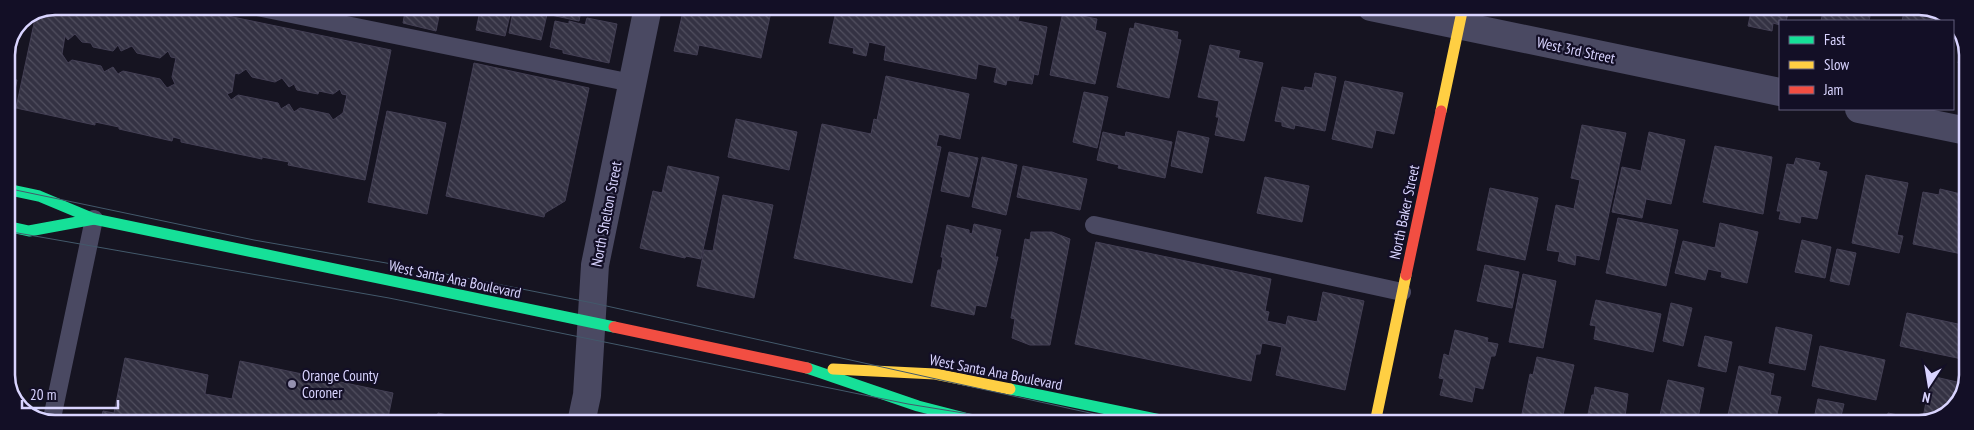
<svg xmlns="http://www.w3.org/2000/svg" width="1974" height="430" font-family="'PT Sans Narrow',sans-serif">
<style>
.building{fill:url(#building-back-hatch);stroke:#433f54;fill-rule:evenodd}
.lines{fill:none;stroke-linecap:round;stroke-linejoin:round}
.lane{stroke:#4a4962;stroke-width:18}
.street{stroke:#4a4962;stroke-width:28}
.fast{stroke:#16e098;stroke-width:11}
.slow{stroke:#ffcf43;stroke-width:11}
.jam{stroke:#f24e42;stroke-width:11}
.tram{stroke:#43596b;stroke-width:1}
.poi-dot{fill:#9591b1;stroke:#130f26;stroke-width:2}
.labels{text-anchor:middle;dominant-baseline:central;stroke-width:4.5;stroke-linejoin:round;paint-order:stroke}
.street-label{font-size:15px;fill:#d9d4ff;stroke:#130f26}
.poi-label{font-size:15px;fill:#d9d4ff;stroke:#130f26;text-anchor:start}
.rim{fill:none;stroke:#d9d4ff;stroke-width:2.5}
</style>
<defs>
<pattern id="building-back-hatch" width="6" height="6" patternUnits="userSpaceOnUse" patternTransform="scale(1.25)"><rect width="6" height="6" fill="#343243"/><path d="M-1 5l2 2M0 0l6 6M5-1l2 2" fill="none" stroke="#514f5f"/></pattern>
</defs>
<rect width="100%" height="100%" fill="#161421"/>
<g class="building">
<path d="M55,6H180L391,50L365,180L288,165L289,162L262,157V159L181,142V139L173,137L172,141L119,129V127L95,122V125L16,108L36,14ZM75,34L82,42L91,43L93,47L113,51L118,45L121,51L132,46L137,53L160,58L168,51L171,57L176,58L172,77L175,84L167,88L160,79L123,71L118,74L113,67L104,72L101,66L72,60L68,63L62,54L65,36L68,40ZM246,69L252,77L275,82L282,78L289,87L294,84L297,90L318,94L319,91L333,94L340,89L342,94L347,95L343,113L333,120L329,114L300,108L294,112L289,104L281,109L278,103L238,95L231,100L227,94L232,92L235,73L239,74Z"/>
<polygon points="300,6 328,6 326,12"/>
<polygon points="406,6 441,6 436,31 403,23"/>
<polygon points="481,6 512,6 505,36 476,30"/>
<polygon points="514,6 533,6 548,10 541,40 509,33"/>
<polygon points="552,6 582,6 579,21 551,15"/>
<polygon points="684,7 772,7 761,58 699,45 697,55 674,51"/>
<polygon points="837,7 955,7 958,9 982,14 984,7 1010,7 1021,9 1018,21 1047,27 1038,75 1034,74 1032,84 1007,80 1006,85 994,82 997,68 978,64 976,79 884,60 886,46 869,42 866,56 853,53 854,48 829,43"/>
<polygon points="1752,7 1790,7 1786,21 1780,21 1780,25 1773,23 1772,31 1748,26"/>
<polygon points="1824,7 1872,7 1869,21 1821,21"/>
<polygon points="1905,7 1928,7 1955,23 1957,25 1953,42 1953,21 1902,21"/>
<polygon points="1063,12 1097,19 1095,30 1106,33 1095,84 1050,75"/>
<polygon points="587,18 617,24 609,63 563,53 563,50 550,47 555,21 569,24 569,21 585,25"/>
<polygon points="1135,23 1178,32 1177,39 1181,40 1169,98 1117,87 1130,28 1134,29"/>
<polygon points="1963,40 1967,49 1967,65 1958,63"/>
<polygon points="1210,45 1240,51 1238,58 1263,63 1244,141 1215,135 1219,117 1216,117 1219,101 1198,97"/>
<polygon points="474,63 589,88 565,201 545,213 544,217 446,196"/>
<polygon points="1315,73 1336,77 1325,131 1295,125 1294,129 1282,126 1282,122 1275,121 1282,87 1304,91 1305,87 1312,88"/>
<polygon points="886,76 969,94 960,139 939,134 936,146 941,147 912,283 794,258 822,124 871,134 874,119 877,120"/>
<polygon points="6,78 17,80 8,126 6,125"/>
<polygon points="1345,81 1403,93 1394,134 1376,130 1372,148 1332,139"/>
<polygon points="1084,92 1108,97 1097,148 1073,142"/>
<polygon points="387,111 446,123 427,214 368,202"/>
<polygon points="736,119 797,132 789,170 728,157"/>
<polygon points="1582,125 1626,133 1599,260 1576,255 1575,265 1558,261 1560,252 1547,250 1556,205 1574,209 1580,180 1571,178"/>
<polygon points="1178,131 1209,138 1202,173 1171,166"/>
<polygon points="1103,132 1125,137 1126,132 1172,142 1165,178 1118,168 1119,165 1097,160"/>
<polygon points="1649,132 1685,140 1671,204 1646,199 1642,218 1612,212 1622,167 1641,171"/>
<polygon points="1715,146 1772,157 1763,214 1703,202"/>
<polygon points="949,152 978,158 969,197 941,191"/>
<polygon points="982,157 1017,165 1006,215 972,207"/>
<polygon points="1796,158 1820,163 1818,170 1827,172 1817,219 1801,216 1800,223 1779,219 1781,211 1777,211 1787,164 1794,165"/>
<polygon points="668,166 719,177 701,259 686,256 685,258 640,248 653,191 662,193"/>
<polygon points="1023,166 1087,179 1080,210 1017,197"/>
<polygon points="1866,175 1908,183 1897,235 1903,236 1899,253 1852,243"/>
<polygon points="1265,177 1309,186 1302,222 1257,213"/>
<polygon points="1490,188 1538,198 1525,260 1477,250"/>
<polygon points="1940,189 1965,195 1964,200 1967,201 1967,255 1913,244 1923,192 1939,195"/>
<polygon points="723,195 773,205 754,298 697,286 704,250 713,251"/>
<polygon points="1618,218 1678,230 1666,286 1606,273"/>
<polygon points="1720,223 1758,232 1747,283 1721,277 1722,272 1708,269 1705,280 1675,273 1683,241 1715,248"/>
<polygon points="974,224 1001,230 995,257 998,257 986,307 976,305 974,315 931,306 938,270 941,270 943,257 941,257 947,225 969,230 969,233 972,234"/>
<polygon points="1031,232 1052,232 1070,239 1050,345 1030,345 1012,338 1015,319 1011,318 1025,239 1030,240"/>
<polygon points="1802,240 1831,247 1825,278 1795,272"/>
<polygon points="1096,242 1271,279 1265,311 1269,312 1267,321 1286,325 1288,316 1317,322 1323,292 1364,301 1345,390 1276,375 1282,347 1262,343 1260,354 1256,354 1251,381 1075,344"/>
<polygon points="1837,249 1856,253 1849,285 1830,281"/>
<polygon points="1485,265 1519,272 1512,308 1477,301"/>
<polygon points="1523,274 1556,281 1543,348 1509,342"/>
<polygon points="1596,300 1661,314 1653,352 1594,339 1596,326 1590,325"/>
<polygon points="1671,303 1692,308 1683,346 1663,341"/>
<polygon points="1907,313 1967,326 1967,339 1962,359 1900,346"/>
<polygon points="1776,327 1812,335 1805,370 1769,363"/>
<polygon points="1455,330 1488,338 1487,342 1498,344 1495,356 1491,356 1483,389 1475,387 1472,402 1440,395 1444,379 1439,378 1444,354 1449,356"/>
<polygon points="1705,336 1732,342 1726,372 1698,366"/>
<polygon points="1820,346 1885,360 1876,400 1812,386"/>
<polygon points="1537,357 1574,365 1561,424 1520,424 1530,374 1533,375"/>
<polygon points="125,358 208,375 205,394 232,399 240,361 393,393 387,423 100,423 103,411 114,413"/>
<polygon points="1739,366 1774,374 1770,395 1781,397 1777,414 1780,415 1778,424 1726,424"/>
<polygon points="1931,376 1957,382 1950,412 1922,423"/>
<polygon points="1668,380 1704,388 1698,418 1702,419 1701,424 1658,424"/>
<polygon points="1595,387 1628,394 1624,424 1586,424 1592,395 1594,395"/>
<polygon points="1818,399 1844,404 1839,424 1813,424"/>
<polygon points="438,413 484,423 436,423"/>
<polygon points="1888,413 1913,418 1912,424 1886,424"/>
<polygon points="700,416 732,423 698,423"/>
</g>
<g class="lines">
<g class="lane">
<polyline points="252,6 632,83"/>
<polyline points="1094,225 1402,292"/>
<polyline points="51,423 94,219"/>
</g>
<g class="street">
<polyline points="1371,7 1780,92"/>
<polyline points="1859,109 1967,131"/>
<polyline points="581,423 587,395 595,265 648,7"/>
</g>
<g class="fast">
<polyline points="6,189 39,196 94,219 614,327"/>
<polyline points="6,226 29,231 94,219"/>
<polyline points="807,368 918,406 984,423"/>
<polyline points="1010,389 1175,423"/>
</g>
<g class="slow">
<polyline points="1441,111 1463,7"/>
<polyline points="833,369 935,374 1010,389"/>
<polyline points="1375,423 1406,275"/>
</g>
<g class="jam">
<polyline points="1406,275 1441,111"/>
<polyline points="614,327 807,368"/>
</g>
<g class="tram">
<polyline points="6,188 254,240 415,268 593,303 1135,423"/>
<polyline points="6,231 389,298 908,404 1025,423"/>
</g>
</g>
<circle class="poi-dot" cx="292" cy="384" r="5"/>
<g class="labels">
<g class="street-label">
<text transform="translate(1576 50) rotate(12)">West 3rd Street</text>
<text transform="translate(1404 212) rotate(-78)">North Baker Street</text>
<text transform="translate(606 214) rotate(-79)">North Shelton Street</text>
<text transform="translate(455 279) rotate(12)">West Santa Ana Boulevard</text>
<text transform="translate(996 372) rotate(11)">West Santa Ana Boulevard</text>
</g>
<g class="poi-label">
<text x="302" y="375">Orange County<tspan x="302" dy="17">Coroner</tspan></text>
</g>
</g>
<path d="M0 0H1974V430H0ZM55 15H1919A40 40 0 0 1 1959 55V375A40 40 0 0 1 1919 415H55A40 40 0 0 1 15 375V55A40 40 0 0 1 55 15Z" fill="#130f26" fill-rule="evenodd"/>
<path class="rim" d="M55 15H1919A40 40 0 0 1 1959 55V375A40 40 0 0 1 1919 415H55A40 40 0 0 1 15 375V55A40 40 0 0 1 55 15Z"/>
<rect x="1779" y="20" width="175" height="90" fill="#130f26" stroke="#625e7d"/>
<rect x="1789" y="36" width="25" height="8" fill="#16e098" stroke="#625e7d"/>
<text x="1824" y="45" font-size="15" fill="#d9d4ff">Fast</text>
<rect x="1789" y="61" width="25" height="8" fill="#ffcf43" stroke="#625e7d"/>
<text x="1824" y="70" font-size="15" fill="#d9d4ff">Slow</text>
<rect x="1789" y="86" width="25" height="8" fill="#f24e42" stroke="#625e7d"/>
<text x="1824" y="95" font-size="15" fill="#d9d4ff">Jam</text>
<g transform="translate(1929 385) rotate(192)" stroke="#130f26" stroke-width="4" paint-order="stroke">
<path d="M0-4L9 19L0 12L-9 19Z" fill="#d9d4ff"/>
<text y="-8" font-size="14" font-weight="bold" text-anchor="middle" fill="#d9d4ff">N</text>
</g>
<path d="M22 400v8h96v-8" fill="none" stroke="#d9d4ff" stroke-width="2.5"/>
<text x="30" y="400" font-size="15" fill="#d9d4ff" stroke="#130f26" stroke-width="4" paint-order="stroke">20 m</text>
</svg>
